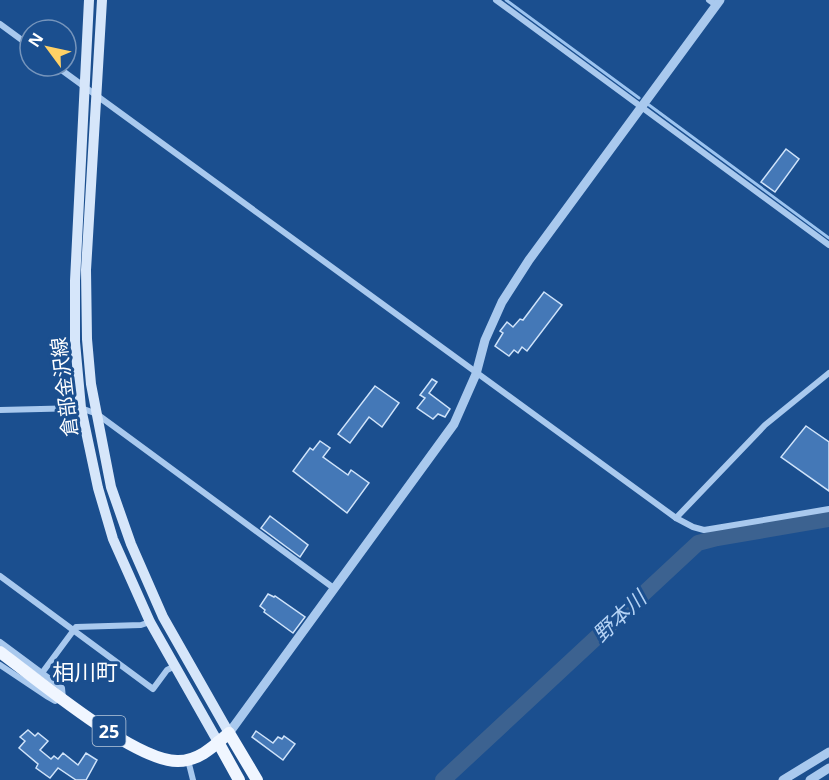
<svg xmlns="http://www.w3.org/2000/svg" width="829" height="780" font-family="'Noto Sans','Noto Sans JP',sans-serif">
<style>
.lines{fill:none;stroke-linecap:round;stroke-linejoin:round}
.stream{stroke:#9cc4f0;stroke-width:3}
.river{stroke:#3c6290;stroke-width:16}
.building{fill:#4478b7;stroke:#cfe3fa;stroke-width:1.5}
.minor{stroke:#a9c9ee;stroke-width:6}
.tertiary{stroke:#a9c9ee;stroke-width:9}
.secondary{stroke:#d6e6fa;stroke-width:10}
.primary{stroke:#f0f6ff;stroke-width:12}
.labels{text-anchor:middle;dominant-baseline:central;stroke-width:6;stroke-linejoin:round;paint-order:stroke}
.shield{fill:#1b4f8f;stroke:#bbcadd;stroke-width:1.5}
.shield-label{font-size:18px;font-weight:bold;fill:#fff}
.street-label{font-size:20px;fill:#fff;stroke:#1b4f8f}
.water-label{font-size:21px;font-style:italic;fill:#b5d3f5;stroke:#1b4f8f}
.quarter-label{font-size:22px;fill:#fff;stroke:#1b4f8f}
</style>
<rect width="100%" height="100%" fill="#1b4f8f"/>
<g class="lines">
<g class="stream">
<polyline points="506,0 639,98"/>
<polyline points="649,105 829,238"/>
</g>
<polyline class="river" points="443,780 698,543 717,538 829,519"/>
</g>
<g class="building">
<polygon points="786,149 799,159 775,192 761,182"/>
<polygon points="544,292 562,305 527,351 522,347 518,353 514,350 509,356 495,346 503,333 500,331 507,322 513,327 520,319 523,320"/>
<polygon points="432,379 437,382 429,393 450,409 445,417 438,414 433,419 417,408 425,398 420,395"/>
<polygon points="375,386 399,403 382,427 369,417 350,443 338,434"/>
<polygon points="806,426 829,442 829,491 781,457"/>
<polygon points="320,441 330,448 323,457 348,475 351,470 369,483 347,513 293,471 310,448 313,450"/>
<polygon points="270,516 308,545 300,557 261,528"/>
<polygon points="268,594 274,597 275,596 305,617 293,633 264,612 265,610 260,606"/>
<polygon points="28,730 35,736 38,733 48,741 40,750 51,759 54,756 58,759 63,753 78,765 86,753 97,760 86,780 76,780 58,768 50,778 36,768 38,764 19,748 25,741 20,737"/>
<polygon points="256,731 273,743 278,737 282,739 284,736 295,744 283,760 252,737"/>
</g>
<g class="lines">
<g class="minor">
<polyline points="496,0 829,245"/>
<polyline points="709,0 716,5"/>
<polyline points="0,24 30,46"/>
<polyline points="56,66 676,518 693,527 704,530 829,509"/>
<polyline points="0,410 81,408 97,414 335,589"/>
<polyline points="676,518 765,425 829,373"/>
<polyline points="0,576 153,689 167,670 175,666"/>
<polyline points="0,642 62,688 63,698 55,701 48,697 0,665"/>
<polyline points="42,673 76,627 141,625 150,622"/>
<polyline points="188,760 193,780"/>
</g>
<g class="tertiary">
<polyline points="229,733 454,424 476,374 485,340 502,302 529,260 720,0"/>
<polyline points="783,780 829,752"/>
<polyline points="810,780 829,768"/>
</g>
<g class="secondary">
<polyline points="89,0 75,281 75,342 81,408 98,488 113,539 150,622 218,742"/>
<polyline points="102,0 86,270 87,339 91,384 111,487 131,544 163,617 229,733"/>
</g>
<g class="primary">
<path d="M0,652C37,679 135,762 178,761C199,761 214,746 229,733L257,780"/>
<polyline points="218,742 239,780"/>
</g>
</g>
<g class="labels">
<rect class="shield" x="92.5" y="716" width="33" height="30" rx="4.5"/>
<g class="shield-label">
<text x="109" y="731">25</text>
</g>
<g class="street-label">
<text transform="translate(64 387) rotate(-97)">倉部金沢線</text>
</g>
<g class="water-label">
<text transform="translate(619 616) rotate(-43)">野本川</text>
</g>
<g class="quarter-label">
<text x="85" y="671">相川町</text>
</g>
</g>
<g transform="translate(48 48) rotate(303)"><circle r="28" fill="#1b4f8f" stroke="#7695bc" stroke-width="1.5"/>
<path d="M0-4.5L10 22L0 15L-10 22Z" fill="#ffd166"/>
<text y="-9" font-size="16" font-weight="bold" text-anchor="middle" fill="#ffffff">N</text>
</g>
</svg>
